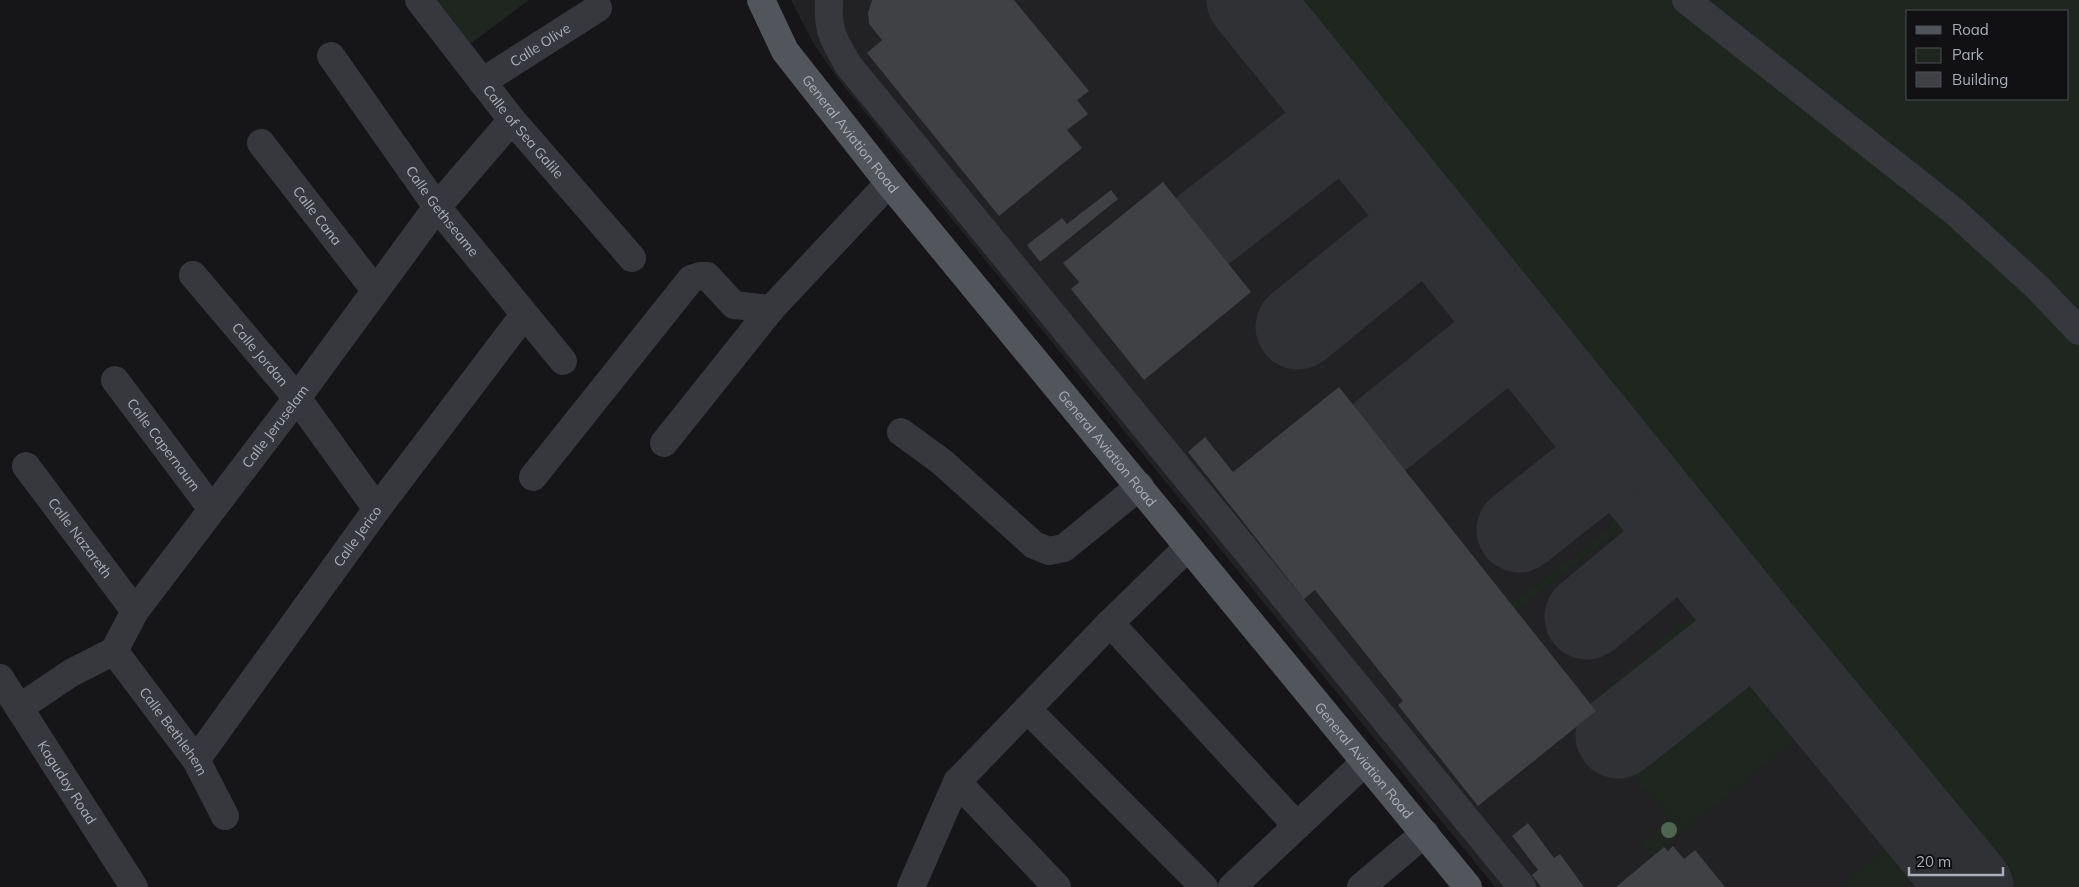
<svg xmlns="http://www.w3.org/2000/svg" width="2079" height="887" font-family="Mulish,sans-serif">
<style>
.built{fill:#222225;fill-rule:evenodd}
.green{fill:#1e261f;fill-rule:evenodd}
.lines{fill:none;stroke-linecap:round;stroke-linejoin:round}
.taxiway{stroke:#303135;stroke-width:85}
.building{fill:#404145}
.minor{stroke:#37383d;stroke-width:28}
.major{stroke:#53555c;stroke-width:28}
.tree{fill:#506452}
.labels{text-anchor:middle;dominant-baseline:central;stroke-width:4;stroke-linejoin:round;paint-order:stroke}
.street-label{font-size:14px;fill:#a8adb8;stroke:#111113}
</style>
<rect width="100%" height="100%" fill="#161618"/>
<path class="built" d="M791,0H2079V887H1495L838,79L814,44ZM1908,11H2068V99H1908Z"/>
<g class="green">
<polygon points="435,0 529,0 469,45"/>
<path d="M1270,0H2079V887H1989ZM1908,11H2068V99H1908Z"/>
<polygon points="1625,515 1631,521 1516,610 1511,605"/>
<polygon points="1700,609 1723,635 1646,698 1598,696"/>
<polygon points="1736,654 1802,734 1652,857 1640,843 1669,818 1628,771 1633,766 1620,750"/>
<polygon points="1891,844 1915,876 1903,887 1840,887"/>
</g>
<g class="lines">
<g class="taxiway">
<polyline points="1249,0 1756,627 1971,887"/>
<polyline points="1206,228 1345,120"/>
<polyline points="1298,327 1427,222"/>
<polyline points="1383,434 1513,329"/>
<polyline points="1519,530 1615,454"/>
<polyline points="1587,617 1683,537"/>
<polyline points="1618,736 1756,627"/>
</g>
</g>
<g class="building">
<polygon points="872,0 1014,0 1089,91 1077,100 1088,114 1067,130 1082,148 999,216 867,53 882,40 869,24 868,13"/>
<polygon points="1163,182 1251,292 1144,380 1071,289 1079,282 1063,263"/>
<polygon points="1111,190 1118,199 1040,262 1027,245 1062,218 1067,224"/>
<polygon points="1339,387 1596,711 1478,806 1398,705 1403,701 1315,590 1304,599 1188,452 1205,437 1233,472"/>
<polygon points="1528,823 1554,858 1560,854 1584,887 1541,887 1532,875 1538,870 1512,836"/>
<polygon points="1673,846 1684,859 1695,850 1725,887 1616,887 1664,847 1668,851"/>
</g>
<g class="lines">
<g class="minor">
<path id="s1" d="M419,0L512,120L632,258"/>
<path d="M829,0C827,31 834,41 849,66L1522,887"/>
<polyline points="1686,0 1955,212 2037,287 2079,331"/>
<path id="s2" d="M331,56L437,207L563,361"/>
<path id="s3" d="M482,82L598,8"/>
<path id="s4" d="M261,143L375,290"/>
<path id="s5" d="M193,275L297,398L377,509"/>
<path id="s6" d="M115,380L212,509"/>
<polyline points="901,432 942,462 1034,545 1049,551 1064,548 1140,486"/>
<polyline points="664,443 771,309 889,183"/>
<path id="s7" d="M26,466L135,611"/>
<polyline points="533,477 691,279 700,276 707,276 734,305 771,309"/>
<polyline points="1110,623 1297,826"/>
<path id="s8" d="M114,651L196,760L225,816"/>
<path id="s9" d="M0,678L134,887"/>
<path id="s10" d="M19,708L71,673L114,651L135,611L297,398L437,207L512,120"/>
<polyline points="1027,709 1204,887"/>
<path id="s11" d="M196,760L377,509L524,315"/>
<polyline points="957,782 1057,887"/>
<polyline points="911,887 957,782 1110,623 1187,548"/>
<polyline points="1232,887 1365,762"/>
<polyline points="1361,887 1425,833"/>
</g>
<path class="major" id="s12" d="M761,0L785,51L889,183L1468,887"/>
</g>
<circle class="tree" cx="1669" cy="830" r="8"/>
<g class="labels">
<g class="street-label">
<text stroke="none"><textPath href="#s3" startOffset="69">Calle Olive</textPath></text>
<text stroke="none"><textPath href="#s1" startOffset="168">Calle of Sea Galile</textPath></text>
<text stroke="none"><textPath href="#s12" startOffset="162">General Aviation Road</textPath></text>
<text stroke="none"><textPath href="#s2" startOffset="191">Calle Gethseame</textPath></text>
<text stroke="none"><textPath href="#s4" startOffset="92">Calle Cana</textPath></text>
<text stroke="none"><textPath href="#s5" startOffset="104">Calle Jordan</textPath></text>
<text stroke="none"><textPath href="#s10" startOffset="388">Calle Jeruselam</textPath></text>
<text stroke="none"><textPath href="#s6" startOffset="81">Calle Capernaum</textPath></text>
<text stroke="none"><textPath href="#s12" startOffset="568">General Aviation Road</textPath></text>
<text stroke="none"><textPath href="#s11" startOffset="276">Calle Jerico</textPath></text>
<text stroke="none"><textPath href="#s7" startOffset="90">Calle Nazareth</textPath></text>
<text stroke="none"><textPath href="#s8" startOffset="100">Calle Bethlehem</textPath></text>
<text stroke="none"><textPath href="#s12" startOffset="972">General Aviation Road</textPath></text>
<text stroke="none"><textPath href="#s9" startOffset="124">Kagudoy Road</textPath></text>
</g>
</g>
<rect x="1906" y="10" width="162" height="90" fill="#111113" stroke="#4d4f55"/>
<rect x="1916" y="26" width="25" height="8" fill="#53555c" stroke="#4d4f55"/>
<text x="1952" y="35" font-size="15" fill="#a8adb8">Road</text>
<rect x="1916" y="48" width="25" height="15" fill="#1e261f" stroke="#4d4f55"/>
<text x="1952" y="60" font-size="15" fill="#a8adb8">Park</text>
<rect x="1916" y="72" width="25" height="15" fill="#404145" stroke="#4d4f55"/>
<text x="1952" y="85" font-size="15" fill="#a8adb8">Building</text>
<path d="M1909 867v8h94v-8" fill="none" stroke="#a8adb8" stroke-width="2.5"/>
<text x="1916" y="867" font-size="15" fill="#a8adb8" stroke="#111113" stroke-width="4" paint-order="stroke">20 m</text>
</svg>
